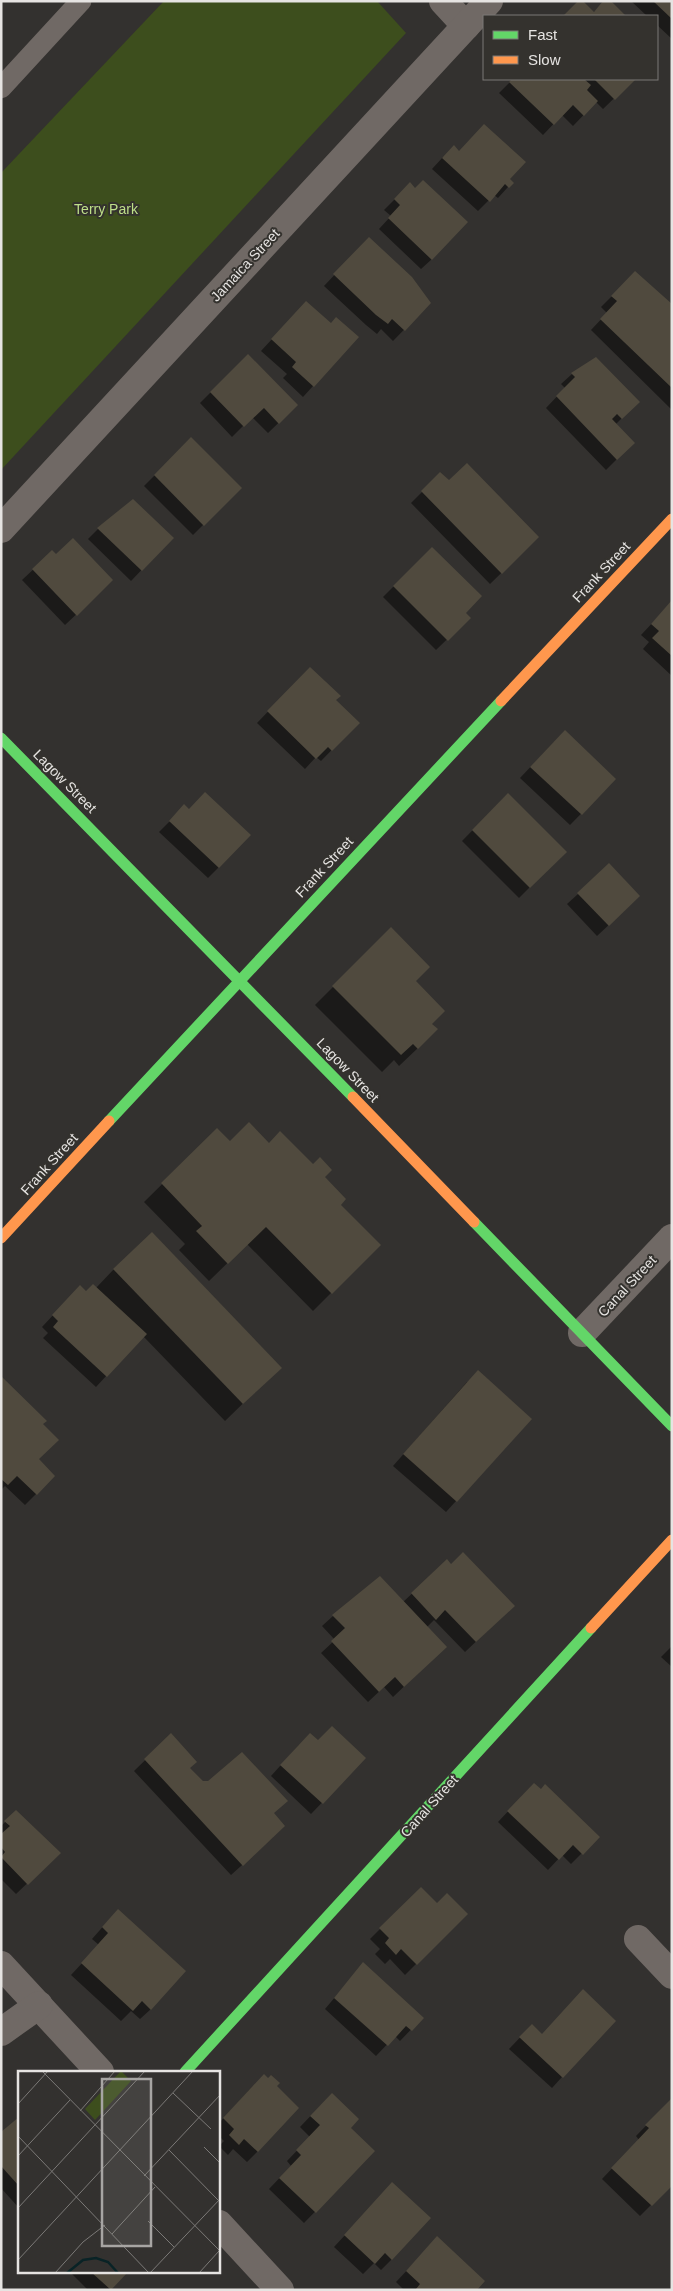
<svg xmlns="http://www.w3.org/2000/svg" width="673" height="2291" font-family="Helvetica,sans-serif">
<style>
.green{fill:#3d4e1d}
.shadow{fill:#0007}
.building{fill:#504a3e}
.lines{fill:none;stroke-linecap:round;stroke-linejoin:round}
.lane{stroke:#706965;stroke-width:21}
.street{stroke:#706965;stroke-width:28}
.fast{stroke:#63d668;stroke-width:11}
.slow{stroke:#ff974d;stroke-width:11}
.labels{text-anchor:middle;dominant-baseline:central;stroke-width:4;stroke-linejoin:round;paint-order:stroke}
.park-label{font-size:14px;fill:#bedf89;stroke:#34322e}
.street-label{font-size:14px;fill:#e6e4e2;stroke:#34322e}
.inset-river{fill:none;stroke:#092326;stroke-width:2.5}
.inset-road{fill:none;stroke:#7b7977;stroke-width:1}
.view{fill:#a7a5a3;fill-opacity:0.15;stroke:#a7a5a3;stroke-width:2.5}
.inset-edge{fill:none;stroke:#e6e4e2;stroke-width:2.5}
</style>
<rect width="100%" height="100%" fill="#33312f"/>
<polygon class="green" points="164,1 377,1 406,33 1,470 1,173"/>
<g class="shadow">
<polygon points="579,1 593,13 609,1 624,16 564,16"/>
<polygon points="631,1 672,1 672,39 657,25 657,16 647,16"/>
<polygon points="513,79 634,79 603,109 596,102 573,126 562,115 543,135 499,93"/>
<polygon points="459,152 509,179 508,187 498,198 494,195 478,211 432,169 443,157"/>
<polygon points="410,184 432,259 421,269 379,229 391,216 384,210"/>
<polygon points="359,249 430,303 393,341 381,329 377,334 366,325 324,286"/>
<polygon points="624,284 672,317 671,409 591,330 607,313 601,307"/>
<polygon points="296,313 313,386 303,397 283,378 287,374 261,351"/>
<polygon points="248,355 297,405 268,433 252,417 232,437 200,403"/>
<polygon points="572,374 638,402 616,424 633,443 606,470 546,408 565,388 561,384"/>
<polygon points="191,439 240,488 193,535 144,486"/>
<polygon points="440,474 449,482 538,537 490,584 411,503"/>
<polygon points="98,529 172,538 131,581 88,539"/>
<polygon points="432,548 464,613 469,618 436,650 383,597"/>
<polygon points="52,552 101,591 65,625 22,580"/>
<polygon points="672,602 672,676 643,649 649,642 641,635"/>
<polygon points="310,668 335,700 358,723 321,761 316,757 305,769 257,723"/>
<polygon points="554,742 615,779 570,825 520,778"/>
<polygon points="508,794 565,852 519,898 462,841"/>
<polygon points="174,817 219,867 208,878 159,832"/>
<polygon points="578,894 628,907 597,936 567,904"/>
<polygon points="391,929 431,1024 419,1047 399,1066 394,1060 382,1072 315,1005"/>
<polygon points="217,1130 230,1143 269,1144 313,1166 323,1177 339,1205 379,1245 313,1311 247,1244 209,1281 179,1250 185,1244 144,1202"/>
<polygon points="114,1269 262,1385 225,1421 143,1336 96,1387 43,1338 48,1333 42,1327 69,1298 96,1288"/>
<polygon points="1,1378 42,1424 37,1459 54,1476 25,1505 5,1486 1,1490"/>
<polygon points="467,1382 456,1501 446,1512 393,1466"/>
<polygon points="447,1561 502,1617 465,1652 434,1620 427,1627 435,1657 393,1697 384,1687 368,1702 321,1653 335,1640 322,1626 333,1616 403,1602"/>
<polygon points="672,1646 672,1667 661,1657"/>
<polygon points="171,1735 189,1768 203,1783 273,1814 273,1837 231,1875 134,1771"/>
<polygon points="318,1742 365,1758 311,1814 271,1776 299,1745"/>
<polygon points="534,1784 598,1837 571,1864 562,1855 548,1870 498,1822"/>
<polygon points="16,1812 59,1853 16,1894 1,1879 1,1826"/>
<polygon points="421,1888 437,1905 466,1914 405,1975 390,1959 385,1964 375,1954 380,1949 370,1939"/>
<polygon points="107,1922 151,2009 140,2019 131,2011 121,2021 71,1975 99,1945 92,1939"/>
<polygon points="363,1964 422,2018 400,2041 395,2036 376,2056 325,2009"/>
<polygon points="532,2025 562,2077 552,2088 509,2049"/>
<polygon points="253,2086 275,2087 258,2151 247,2162 233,2149 228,2155 219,2146 224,2141 219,2136 219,2123"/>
<polygon points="672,2099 672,2184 640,2216 602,2179 639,2140 636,2136"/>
<polygon points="321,2105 374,2151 304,2223 269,2189 291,2166 287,2161 310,2137 300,2127"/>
<polygon points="19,2118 19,2208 1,2188 1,2134"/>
<polygon points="382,2195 392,2259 381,2270 374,2263 363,2274 334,2247"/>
<polygon points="427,2249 476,2290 404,2290 396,2282"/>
<polygon points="70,2272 126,2272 109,2290 88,2290"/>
</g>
<g class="building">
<polygon points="578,1 583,1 594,12 603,1 611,1 626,16 563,16"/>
<polygon points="653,1 672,1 672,19"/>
<polygon points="512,79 584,79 591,85 587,90 598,101 584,116 573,105 554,125 509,82"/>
<polygon points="594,79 636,79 615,100"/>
<polygon points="484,124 526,162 510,179 514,183 509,188 505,184 490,202 442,158 454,145 459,151"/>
<polygon points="423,180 468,222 432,260 388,218 400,205 394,199 410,182 415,188"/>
<polygon points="369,237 412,277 431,303 405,331 392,319 388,324 376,315 333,274"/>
<polygon points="635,271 672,304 672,388 600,319 617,301 611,296"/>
<polygon points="306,301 331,323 336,317 359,337 314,387 292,367 296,362 271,339"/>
<polygon points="248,354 298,405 279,424 264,408 244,427 210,392"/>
<polygon points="596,357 640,402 622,419 617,414 612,419 635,443 617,460 556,396 575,377 571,373"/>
<polygon points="191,437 242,488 204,526 154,475"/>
<polygon points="467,463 539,537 502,574 421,491 440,472 449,480"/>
<polygon points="133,499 174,538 142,571 97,528"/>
<polygon points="73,538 113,580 77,616 32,569 52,550 56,554"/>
<polygon points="432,547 482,596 466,613 471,618 448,641 393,586"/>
<polygon points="672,600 672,656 652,638 659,631 651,624"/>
<polygon points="310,667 341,696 336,700 360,723 332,751 328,747 316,759 267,711"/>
<polygon points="565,730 616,779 582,815 530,767"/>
<polygon points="205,792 251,835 219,868 169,821 184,804 189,809"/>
<polygon points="508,793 567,852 530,888 472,830"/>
<polygon points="609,863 640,896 609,926 577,893"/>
<polygon points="391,927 430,967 416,981 445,1011 432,1024 438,1029 418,1049 413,1044 401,1055 332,986"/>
<polygon points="249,1122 269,1143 280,1131 313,1164 320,1157 332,1170 325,1177 346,1199 341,1205 381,1245 332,1294 266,1227 228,1264 196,1231 202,1226 161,1183 217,1128 230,1141"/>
<polygon points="152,1232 282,1368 243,1404 113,1269"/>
<polygon points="93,1284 147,1334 107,1377 53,1327 58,1321 52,1315 80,1285 86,1291"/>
<polygon points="478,1370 532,1419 457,1502 403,1454"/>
<polygon points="1,1376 47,1421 43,1424 59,1440 39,1459 55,1476 37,1495 17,1476 8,1485 1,1479"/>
<polygon points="463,1552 515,1606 476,1642 445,1610 436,1620 411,1593 447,1559 451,1564"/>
<polygon points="380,1576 447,1647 404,1687 395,1677 379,1692 331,1641 345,1628 332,1615"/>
<polygon points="332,1726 366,1758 323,1804 280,1765 310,1733 318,1740"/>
<polygon points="171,1733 197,1762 190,1768 203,1781 208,1781 242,1752 288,1801 274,1813 285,1826 243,1866 144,1759"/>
<polygon points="534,1783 541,1789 545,1784 600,1837 583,1855 573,1845 559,1860 507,1811"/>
<polygon points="16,1810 61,1853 28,1885 1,1857 5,1852 1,1847 1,1834 10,1826 4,1821"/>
<polygon points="421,1887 437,1903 447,1893 468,1914 417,1965 401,1949 396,1955 385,1943 389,1938 379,1928"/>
<polygon points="118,1909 186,1971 151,2010 142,2001 133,2011 81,1963 108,1933 102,1927"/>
<polygon points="363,1962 424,2018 412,2031 406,2026 388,2046 334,1998"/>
<polygon points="583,1989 616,2021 563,2078 519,2037 532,2024 542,2034"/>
<polygon points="264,2074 268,2078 271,2075 280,2083 277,2086 299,2108 258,2152 244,2139 239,2145 229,2135 234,2129 223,2118"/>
<polygon points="332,2093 359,2119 351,2128 375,2151 316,2213 279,2178 301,2155 296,2150 320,2125 310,2116"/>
<polygon points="672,2098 672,2186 652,2206 611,2168 649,2128 645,2125"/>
<polygon points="19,2117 19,2186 1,2166 1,2132"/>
<polygon points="392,2182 431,2218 392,2260 385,2253 375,2264 344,2235"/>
<polygon points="437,2236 485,2281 477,2290 416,2289 420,2284 406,2271"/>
<polygon points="91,2272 128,2272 111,2290"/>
</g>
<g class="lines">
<polyline class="lane" points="1,88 81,1"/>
<g class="street">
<polyline points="443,1 466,26"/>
<polyline points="1,529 489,1"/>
<polyline points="582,1333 672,1238"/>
<polyline points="638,1939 672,1975"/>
<polyline points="1,1965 100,2072"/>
<polyline points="1,2032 39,2005"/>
<polyline points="219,2224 280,2290"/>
</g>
<g class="fast">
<polyline points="1,738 353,1097"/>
<polyline points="109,1121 501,701"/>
<polyline points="474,1222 672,1426"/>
<polyline points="185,2072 591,1628"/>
</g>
<g class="slow">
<polyline points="501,701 672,519"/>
<polyline points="353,1097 474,1222"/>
<polyline points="1,1238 109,1121"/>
<polyline points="591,1628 672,1540"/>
</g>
</g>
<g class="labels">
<g class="park-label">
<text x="106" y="209">Terry Park</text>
</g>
<g class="street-label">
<text transform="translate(245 265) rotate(-47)">Jamaica Street</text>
<text transform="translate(601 572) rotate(-47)">Frank Street</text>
<text transform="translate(65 781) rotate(45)">Lagow Street</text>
<text transform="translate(324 867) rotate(-47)">Frank Street</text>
<text transform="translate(348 1070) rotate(46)">Lagow Street</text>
<text transform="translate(49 1164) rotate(-48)">Frank Street</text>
<text transform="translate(627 1286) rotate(-47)">Canal Street</text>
<text transform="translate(429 1806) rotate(-48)">Canal Street</text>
</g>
</g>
<g transform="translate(18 2071)">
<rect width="202" height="202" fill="#33312f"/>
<path d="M103,0L113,10L77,49L67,38Z" fill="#3d4e1d"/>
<path class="inset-river" d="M49,202L65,189L78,187L90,191L100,202"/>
<path class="inset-road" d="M24,0L203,181M155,22L193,58M0,33L30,0M62,40L97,0M0,65L131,202M186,76L203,93M151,79L200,129M0,85L52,29M126,105L203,23M0,137L127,0M130,150L156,176M94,163L137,116M0,189L175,0M37,202L65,171L87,154M132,202L203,127M181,202L201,180"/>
<path class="view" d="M84,8H133V175H84Z"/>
<rect width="202" height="202" class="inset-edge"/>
</g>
<rect width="673" height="2291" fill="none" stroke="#e6e4e2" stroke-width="5"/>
<rect x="483" y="15" width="175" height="65" fill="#34322e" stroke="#7b7976"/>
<rect x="493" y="31" width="25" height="8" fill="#63d668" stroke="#7b7976"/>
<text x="528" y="40" font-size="15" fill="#e6e4e2">Fast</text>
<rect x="493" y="56" width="25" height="8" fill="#ff974d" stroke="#7b7976"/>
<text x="528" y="65" font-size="15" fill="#e6e4e2">Slow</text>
</svg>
